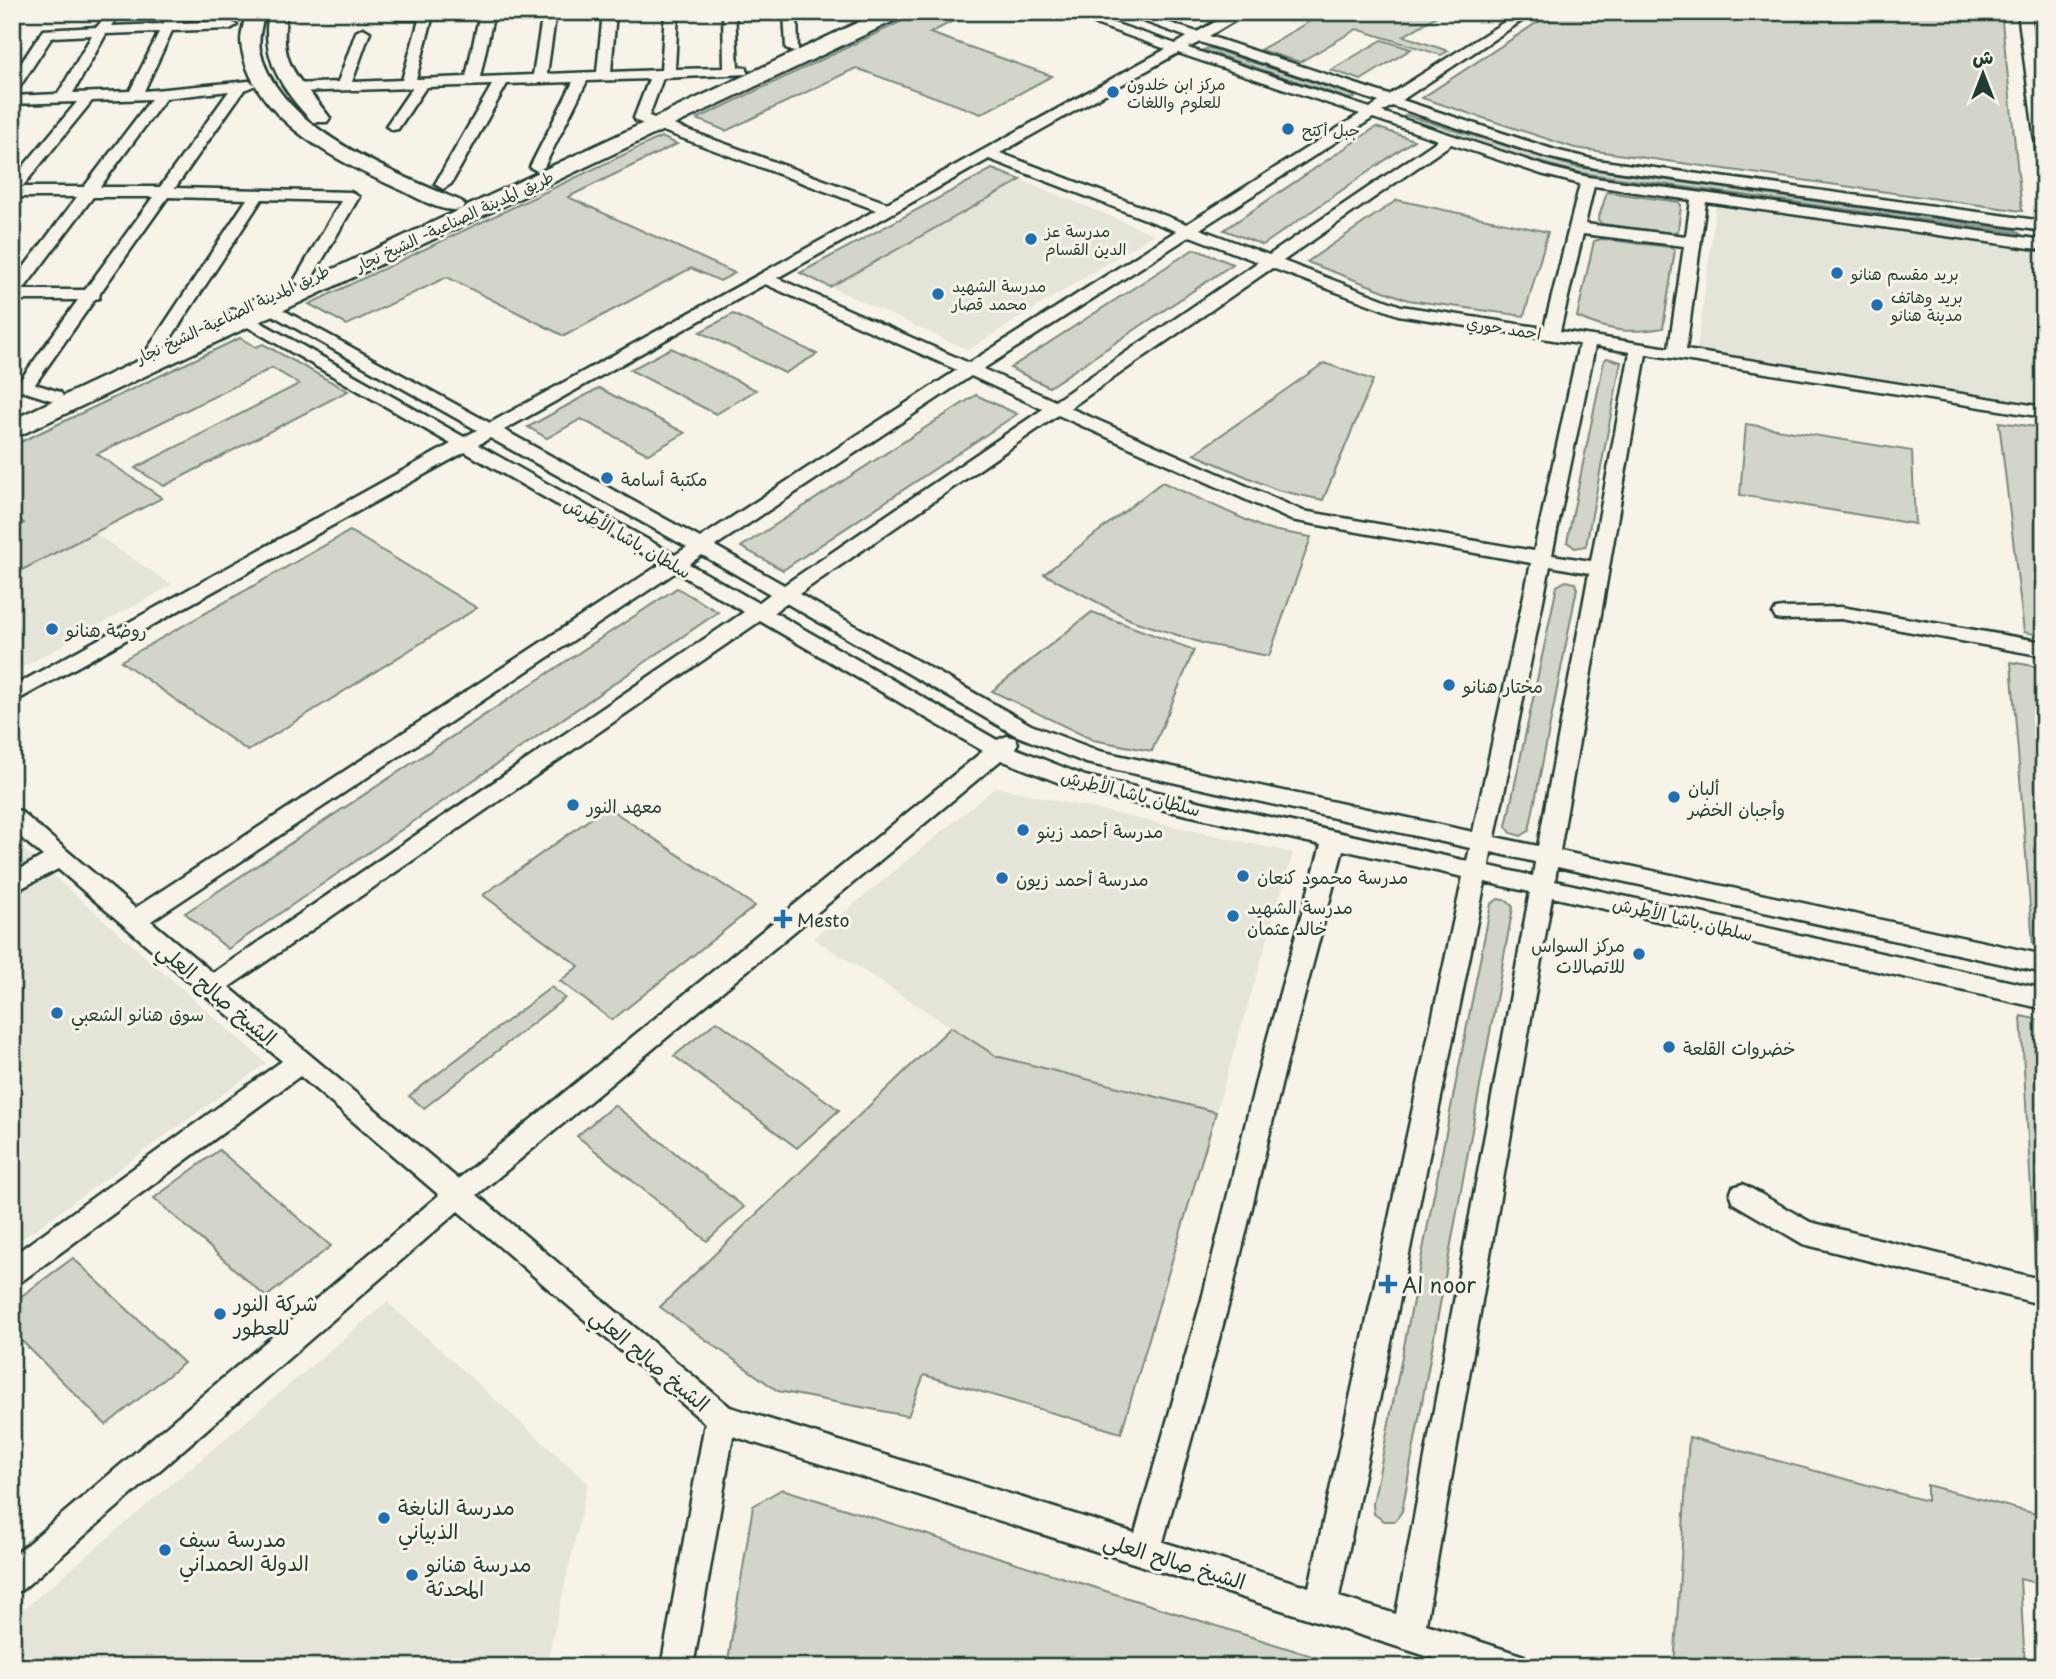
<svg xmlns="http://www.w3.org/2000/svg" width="2056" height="1679" font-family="'Playpen Sans','Playpen Sans Arabic',sans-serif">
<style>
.built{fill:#e5e4d9}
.green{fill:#d3d5ca;stroke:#79897f;stroke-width:2}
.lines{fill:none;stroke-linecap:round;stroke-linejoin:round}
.street-casing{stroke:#1f3d34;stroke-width:5}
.secondary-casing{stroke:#1f3d34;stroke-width:5}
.primary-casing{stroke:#1f3d34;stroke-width:5}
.street{fill:#f7f3e8;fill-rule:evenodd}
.secondary{fill:#f7f3e8;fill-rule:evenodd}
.primary{fill:#f7f3e8;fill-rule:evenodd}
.poi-dot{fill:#1f6fb2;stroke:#f7f3e8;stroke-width:2.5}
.labels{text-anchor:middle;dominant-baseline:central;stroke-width:6;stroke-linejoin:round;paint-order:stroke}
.far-poi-label{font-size:16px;fill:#1f3d34;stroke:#f7f3e8;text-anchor:start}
.far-street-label{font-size:16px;fill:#1f3d34;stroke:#f7f3e8}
.poi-label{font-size:18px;fill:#1f3d34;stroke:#f7f3e8;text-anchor:start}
.street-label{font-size:18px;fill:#1f3d34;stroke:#f7f3e8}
.near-street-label{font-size:21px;fill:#1f3d34;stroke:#f7f3e8}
.near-poi-label{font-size:21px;fill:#1f3d34;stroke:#f7f3e8;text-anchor:start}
</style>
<rect width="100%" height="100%" fill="#f7f3e8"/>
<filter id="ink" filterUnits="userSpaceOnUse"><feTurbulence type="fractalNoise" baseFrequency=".0143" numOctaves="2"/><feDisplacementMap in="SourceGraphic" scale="14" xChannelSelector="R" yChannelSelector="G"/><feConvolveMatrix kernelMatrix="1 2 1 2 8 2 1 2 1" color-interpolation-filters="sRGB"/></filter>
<g filter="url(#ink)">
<g class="built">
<polygon points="1021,180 1154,234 968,350 830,287"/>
<polygon points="1716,205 2044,252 2044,406 1697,351"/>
<polygon points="94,533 172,585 12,673 12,575"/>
<polygon points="996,787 1293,853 1216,1112 996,1056 813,938"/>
<polygon points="12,839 266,1063 12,1246"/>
<polygon points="387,1302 588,1483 546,1667 12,1667 12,1619"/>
</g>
<g class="green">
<polygon points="921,12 970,12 930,33 1052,76 981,114 856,68 726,131 697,119"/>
<polygon points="1302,12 1443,12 1404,36 1448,51 1441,55 1357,29 1300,62 1260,50 1317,17"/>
<polygon points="1553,12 2001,12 2022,211 1575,148 1422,98"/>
<polygon points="1382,40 1411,49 1361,80 1331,70"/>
<polygon points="1209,48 1354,96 1355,98 1350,99 1203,50"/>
<polygon points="1406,115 1575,167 2015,230 2019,233 1582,173 1534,161 1407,119 1404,117"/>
<polygon points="1376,127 1414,140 1263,245 1224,230"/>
<polygon points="661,137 677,144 568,197 735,273 720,281 691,268 564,336 447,277 347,325 309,304"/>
<polygon points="992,169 1021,180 830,287 800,273"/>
<polygon points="1607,192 1679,202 1681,205 1678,231 1671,233 1602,224 1598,220"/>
<polygon points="1397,200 1548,232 1524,316 1408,300 1307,262"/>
<path d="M1601,239L1669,247L1675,250L1663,328C1628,334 1609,331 1577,317L1594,241Z"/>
<polygon points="1194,249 1233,264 1049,387 1010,368"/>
<polygon points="733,314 817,354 785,373 700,332"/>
<polygon points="240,338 256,347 263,344 348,391 164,486 135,468 299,384 272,368 97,454 162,498 12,575 12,529 24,523 12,514 12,446"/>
<polygon points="671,348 756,390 716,414 630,370"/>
<polygon points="1607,358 1621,362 1586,546 1575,548 1567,542 1604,361"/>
<polygon points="1324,363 1373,380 1323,500 1277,490 1194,454"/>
<polygon points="599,388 685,433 648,454 581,419 547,438 528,427"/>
<polygon points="976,395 1017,414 783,570 741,547"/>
<polygon points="1999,422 2044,428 2044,636 2024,632"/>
<polygon points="1746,424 1912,451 1915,524 1740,495"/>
<polygon points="1162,482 1266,529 1311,537 1269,656 1205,644 1131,620 1044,574"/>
<polygon points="350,531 477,608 248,751 121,661"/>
<polygon points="1566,581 1575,583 1577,588 1529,831 1521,836 1511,833 1506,826 1557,586"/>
<polygon points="677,588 718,612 228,949 185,913"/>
<polygon points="1092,612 1194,650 1152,751 1093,740 992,691"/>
<polygon points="2011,662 2044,668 2044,947 2033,945"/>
<polygon points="607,807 755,906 612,1020 560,981 579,966 483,895"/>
<polygon points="1498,899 1508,901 1513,907 1402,1511 1395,1521 1384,1521 1374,1514 1373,1504 1491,904"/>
<polygon points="551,987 565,998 424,1108 409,1096"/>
<polygon points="2021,1016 2044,1021 2044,1263 2035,1261"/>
<polygon points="717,1021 839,1110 797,1148 674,1056"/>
<polygon points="951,1027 996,1056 1216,1112 1121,1433 924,1375 908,1416 778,1391 660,1307"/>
<polygon points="614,1105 744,1207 707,1241 577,1136"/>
<polygon points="219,1150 331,1246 266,1297 154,1198"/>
<polygon points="73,1258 184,1363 106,1425 12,1331 12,1303"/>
<polygon points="1689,1437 1927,1501 1927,1485 2044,1516 2044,1585 2020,1579 2025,1667 1674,1667"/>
<polygon points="782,1489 1347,1667 727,1667 753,1506"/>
</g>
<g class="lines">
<g class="street-casing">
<g id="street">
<path d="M108,12H121L111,26L163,24L167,15L172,14L179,18L176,23L230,21L237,25L230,29L172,31L144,91L249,81L256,85L244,90L175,188L351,192L359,197L310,281L302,286L294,281L341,201L262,199L163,350L155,355L147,350L247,199L168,197L100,293L99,298L95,299L35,384L60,392L63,396L54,401L19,390L16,386L78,300H12V283L77,197H12V180L77,102L12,104V96L58,94L92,35L52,37L17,91L12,92V77L43,30L97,27ZM159,32L130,91L73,93L106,34ZM229,91L160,187H100L166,98ZM151,99L84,187H22L92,101ZM93,197H153L85,290H23Z"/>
<path d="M513,12L507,16L493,17L480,77L533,75L543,12H556L547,74L597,72L603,12H616L611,72L661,70L665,12H678L675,69L724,68L723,12H735L738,67L747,68V74L663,78L649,116L887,203L1166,49L1061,12H1081L1176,44L1187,37L1118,12H1138L1197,32L1233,12H1249L1209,36L1389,95L1520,12H1535L1402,100L1555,150L1596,160L2044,221V231L1596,168L1546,157L1392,106L1382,112L1551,168L1588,177L2044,240V250L1706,202L1686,350L2044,407V417L1646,354L1560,851L2044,955V973L1557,867L1555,881L2044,989V1009L1552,897L1426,1624L1524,1656L1529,1667H1461L733,1436L693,1667H661L705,1423L458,1211L23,1589L12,1594V1557L439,1195L300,1076L22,1281L12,1284V1256L282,1061L58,869L12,893V874L43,856L12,830V809L20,811L135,908L661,564L465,452L12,703V687L451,444L225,314L233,309L239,310L464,437L477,430L249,302L257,297L263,299L490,423L876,210L636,121L634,118L649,79L587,81L544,167L537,171L530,167L573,82L507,84L451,184L443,189L435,184L492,85L426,87L398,129L393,130L386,126L412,88L294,92L287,88L294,84L338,82L356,32L363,28L370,32L352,82L402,80L419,20H398V14ZM479,17L466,77L416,79L432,19ZM1200,42L1379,102L1370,108L1188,48ZM1178,53L1360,114L1187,224L1000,153ZM1373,118L1438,140L1269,255L1200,229ZM1451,144L1541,174L1580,184L1544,328L1401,306L1283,261ZM989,159L1176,231L969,363L777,278ZM1594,186L1691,200L1686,236L1585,224ZM1583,234L1684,246L1669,348L1560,331ZM1190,236L1258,262L1055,401L983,369ZM1272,268L1398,315L1579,344L1534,551L1303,511L1070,408ZM765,284L957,370L700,538L504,430ZM1595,346L1630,352L1591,561L1552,555ZM971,376L1043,409L784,585L715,546ZM1058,415L1291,520L1531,563L1473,832L1099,751L1031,725L799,594ZM490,438L687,547L675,555L478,445ZM702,555L770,594L758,603L689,564ZM1550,566L1589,573L1538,846L1495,837ZM676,572L744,612L213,973L151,921ZM786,603L1015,735L1086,763L1470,848L1467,861L1085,776L1015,748L1018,743L1015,738L1007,736L997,740L774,612ZM760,621L983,751L458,1179L229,987ZM1001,760L1080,791L1321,845L1260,1065L1202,1299L1135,1533L730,1407L477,1195ZM1343,850L1463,877L1309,1587L1163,1542L1230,1299L1286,1065ZM1491,852L1535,862L1533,876L1489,866ZM1485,882L1530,892L1396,1614L1339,1597Z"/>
<polygon points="784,12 797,12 798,51 793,52 786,48"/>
<polygon points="2018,12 2031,12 2044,104 2044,160 2037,156"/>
<polygon points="1841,607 2044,642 2044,656 1841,619 1783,620 1776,619 1773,614 1776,609 1783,608"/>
<polygon points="1743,1184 1810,1222 2044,1280 2044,1305 1803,1244 1733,1203 1730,1195 1733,1187"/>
</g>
</g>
<g class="secondary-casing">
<g id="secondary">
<path d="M247,12H265C262,24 258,37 260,50C277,129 395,173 461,201L465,205L461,209C443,214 418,198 401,190C341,163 255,122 242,49C239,37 244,24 247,12Z"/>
<path d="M269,12H287C277,68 301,78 330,118L327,122H313C282,90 260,58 269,12Z"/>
</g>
</g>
<g class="primary-casing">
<polygon id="primary" points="880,12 907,12 904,16 12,439 12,420"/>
</g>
<use href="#street" class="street"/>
<use href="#secondary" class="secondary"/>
<use href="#primary" class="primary"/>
</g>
</g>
<g class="poi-dot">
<circle cx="1113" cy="92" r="7"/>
<circle cx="1288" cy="129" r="7"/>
<circle cx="1031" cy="239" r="7"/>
<circle cx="1837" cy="273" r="7"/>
<circle cx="938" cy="294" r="7"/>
<circle cx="1877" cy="305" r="7"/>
<circle cx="607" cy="478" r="7"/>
<circle cx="52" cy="629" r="7"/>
<circle cx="1449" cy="685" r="7"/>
<circle cx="1674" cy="797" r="7"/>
<circle cx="573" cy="805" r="7"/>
<circle cx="1023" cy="830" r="7"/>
<circle cx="1243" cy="876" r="7"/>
<circle cx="1002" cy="878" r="7"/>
<circle cx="1233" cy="916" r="7"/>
<path d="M779.5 908.5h7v7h7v7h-7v7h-7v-7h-7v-7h7z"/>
<circle cx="1639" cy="954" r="7"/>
<circle cx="57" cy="1013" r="7"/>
<circle cx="1669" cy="1047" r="7"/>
<path d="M1384.5 1273.5h7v7h7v7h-7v7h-7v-7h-7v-7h7z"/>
<circle cx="220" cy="1314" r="7"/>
<circle cx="384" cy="1518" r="7"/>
<circle cx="165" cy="1550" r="7"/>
<circle cx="412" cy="1575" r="7"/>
</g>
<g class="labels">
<g class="far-poi-label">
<text x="1127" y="83">مركز ابن خلدون<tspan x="1127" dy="18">للعلوم واللغات</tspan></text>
<text x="1302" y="129">جبل أكتح</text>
<text x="1045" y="230">مدرسة عز<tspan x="1045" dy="18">الدين القسام</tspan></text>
<text x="1851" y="273">بريد مقسم هنانو</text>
<text x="952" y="285">مدرسة الشهيد<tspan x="952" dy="18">محمد قصار</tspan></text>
<text x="1891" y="296">بريد وهاتف<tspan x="1891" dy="18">مدينة هنانو</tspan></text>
</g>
<g class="far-street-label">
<text transform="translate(454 220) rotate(-25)">طريق المدينة الصناعية- الشيخ نجار</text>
<text transform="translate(232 313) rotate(-25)">طريق المدينة الصناعية-الشيخ نجار</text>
<text transform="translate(1504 327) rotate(9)">احمد حوري</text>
</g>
<g class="poi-label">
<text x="621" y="478">مكتبة أسامة</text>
<text x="66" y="629">روضة هنانو</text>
<text x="1463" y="685">مختار هنانو</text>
<text x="1688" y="787">ألبان<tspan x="1688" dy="21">وأجبان الخضر</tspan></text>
<text x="587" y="805">معهد النور</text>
<text x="1037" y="830">مدرسة أحمد زينو</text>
<text x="1257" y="876">مدرسة محمود كنعان</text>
<text x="1016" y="878">مدرسة أحمد زيون</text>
<text x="1247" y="906">مدرسة الشهيد<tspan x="1247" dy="21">خالد عثمان</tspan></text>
<text x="797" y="919">Mesto</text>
<text x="1625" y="944" text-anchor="end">مركز السواس<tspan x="1625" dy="21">للاتصالات</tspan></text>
<text x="71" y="1013">سوق هنانو الشعبي</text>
<text x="1683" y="1047">خضروات القلعة</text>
</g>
<g class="street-label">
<text transform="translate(628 537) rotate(30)">سلطان باشا الأطرش</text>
<text transform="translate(1131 792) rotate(14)">سلطان باشا الأطرش</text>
<text transform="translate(1683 918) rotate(13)">سلطان باشا الأطرش</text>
</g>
<g class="near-street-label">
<text transform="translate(218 993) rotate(40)">الشيخ صالح العلي</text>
<text transform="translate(651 1359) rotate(40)">الشيخ صالح العلي</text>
<text transform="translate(1175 1560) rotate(17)">الشيخ صالح العلي</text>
</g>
<g class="near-poi-label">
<text x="1402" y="1284">Al noor</text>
<text x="234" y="1302">شركة النور<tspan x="234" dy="24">للعطور</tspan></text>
<text x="398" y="1506">مدرسة النابغة<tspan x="398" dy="24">الذبياني</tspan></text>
<text x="179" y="1538">مدرسة سيف<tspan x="179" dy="24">الدولة الحمداني</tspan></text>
<text x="426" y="1563">مدرسة هنانو<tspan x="426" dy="24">المحدثة</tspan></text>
</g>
</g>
<rect width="2056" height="1679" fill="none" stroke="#f7f3e8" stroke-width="42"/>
<rect x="21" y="21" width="2014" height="1637" fill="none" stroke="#1f3d34" stroke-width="2.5" filter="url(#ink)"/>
<g transform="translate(1983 74)" stroke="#f7f3e8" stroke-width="5" paint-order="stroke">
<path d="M0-5L12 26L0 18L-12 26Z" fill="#1f3d34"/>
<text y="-10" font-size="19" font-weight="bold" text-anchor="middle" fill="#1f3d34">ش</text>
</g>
</svg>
